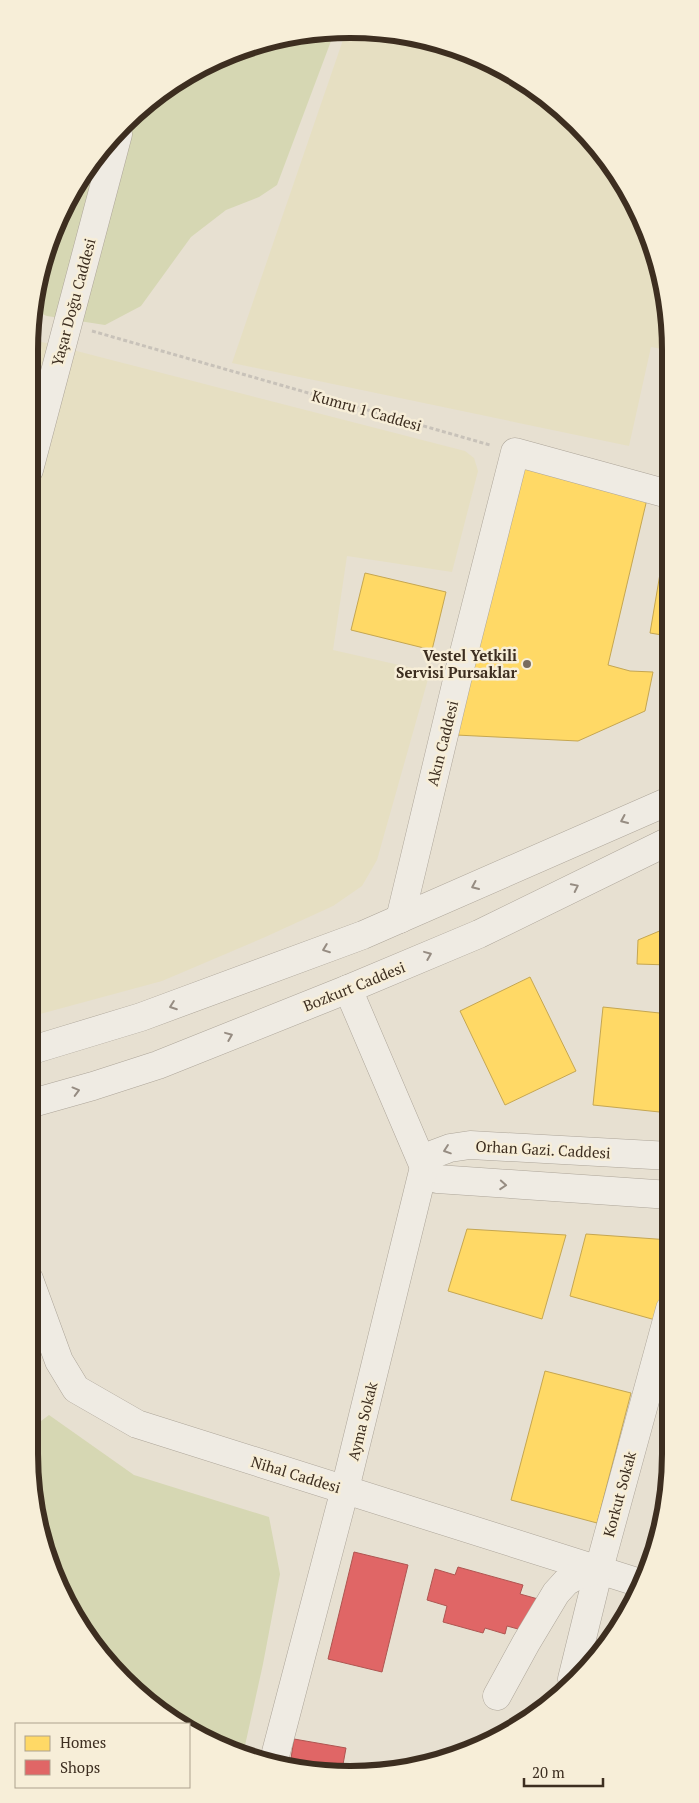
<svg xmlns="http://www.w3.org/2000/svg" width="699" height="1803" font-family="'PT Serif',serif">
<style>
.farmland{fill:#e6dfc2}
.green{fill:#d6d7b3}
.homes{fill:#ffd966;stroke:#c5a651}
.shops{fill:#e06666;stroke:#af5551}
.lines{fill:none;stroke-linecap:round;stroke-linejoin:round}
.minor-casing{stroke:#ada599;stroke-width:29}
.path{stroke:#c8c2b9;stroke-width:3;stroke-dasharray:4 2.5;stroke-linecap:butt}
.minor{stroke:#efebe3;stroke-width:28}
.oneway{stroke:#968c82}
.poi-dot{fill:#786c5e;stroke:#f7eed8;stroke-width:2}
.labels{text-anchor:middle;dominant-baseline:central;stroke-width:5;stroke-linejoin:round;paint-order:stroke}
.street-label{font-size:15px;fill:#3d2e20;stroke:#f7eed8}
.poi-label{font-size:15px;font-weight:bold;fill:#3d2e20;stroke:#f7eed8;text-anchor:end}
.rim{fill:none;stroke:#3d2e20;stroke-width:6}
</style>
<rect width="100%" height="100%" fill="#e7e0d1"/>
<g class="farmland">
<polygon points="345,34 433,40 527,83 591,138 637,208 667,307 668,350 651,347 629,446 232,363"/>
<polygon points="30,339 465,451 474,458 478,471 452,572 347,556 333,650 430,672 377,860 362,886 333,906 263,938 162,981 29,1017 29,350"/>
</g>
<g class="green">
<polygon points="308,31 334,33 277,185 259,197 226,210 191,237 141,306 105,325 47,316 34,311 40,266 95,154 189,72"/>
<polygon points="49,1415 134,1475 269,1517 280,1574 263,1664 244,1750 189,1731 189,1724 181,1724 108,1665 46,1557 29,1454 29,1430"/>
</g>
<g class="homes">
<polygon points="519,463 647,499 608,665 630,671 653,672 645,711 578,741 456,735"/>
<polygon points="665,544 668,545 668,636 650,633"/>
<polygon points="365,573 446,592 432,650 351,630"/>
<polygon points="669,927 669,965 637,964 638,940"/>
<polygon points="530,977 576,1071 505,1105 460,1011"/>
<polygon points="603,1007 669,1014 669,1113 593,1105"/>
<polygon points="467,1229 566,1235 542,1319 448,1291"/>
<polygon points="586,1234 670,1240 670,1280 659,1321 570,1296"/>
<polygon points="545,1371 631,1393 597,1523 511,1500"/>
</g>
<g class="shops">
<polygon points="354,1552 408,1565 382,1672 328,1659"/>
<polygon points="458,1567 523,1585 520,1594 538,1599 529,1632 507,1626 505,1634 485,1628 483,1633 443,1622 447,1606 427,1600 435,1569 455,1575"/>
<polygon points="294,1739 346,1748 342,1770 307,1771 290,1765"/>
</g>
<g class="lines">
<g class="minor-casing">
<g id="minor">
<polyline points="29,470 118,134"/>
<polyline points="400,919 459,672 515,452 668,494"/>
<polyline points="348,989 424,1167 437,1179 670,1195"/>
<polyline points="29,1051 141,1017 363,935 669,801"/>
<polyline points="29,1104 93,1086 158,1065 348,989 479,934 669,841"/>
<polyline points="29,1279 59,1361 76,1389 137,1424 637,1582"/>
<polyline points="572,1679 599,1569 670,1309"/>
<polyline points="497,1696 526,1643 556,1593 566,1582 578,1575 599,1569"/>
<polyline points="274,1760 345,1489 424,1167 434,1154 450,1148 470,1145 670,1156"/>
</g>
</g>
<polyline class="path" points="92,331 490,445"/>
<use href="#minor" class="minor"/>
</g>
<defs><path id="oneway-chevron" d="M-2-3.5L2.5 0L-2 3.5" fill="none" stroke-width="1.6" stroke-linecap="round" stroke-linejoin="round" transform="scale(1.25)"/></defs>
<g class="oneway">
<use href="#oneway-chevron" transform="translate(624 820) rotate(156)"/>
<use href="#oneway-chevron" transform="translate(475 886) rotate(156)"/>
<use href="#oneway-chevron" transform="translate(575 887) rotate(-26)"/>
<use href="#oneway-chevron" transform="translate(326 949) rotate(159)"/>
<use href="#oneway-chevron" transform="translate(428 955) rotate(-22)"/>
<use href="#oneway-chevron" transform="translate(173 1006) rotate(160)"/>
<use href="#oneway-chevron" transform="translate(229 1036) rotate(-22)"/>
<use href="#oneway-chevron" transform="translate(76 1091) rotate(-15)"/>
<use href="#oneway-chevron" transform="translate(447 1150) rotate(161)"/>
<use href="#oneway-chevron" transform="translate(503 1185) rotate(4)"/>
</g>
<circle class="poi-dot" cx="527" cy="664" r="5"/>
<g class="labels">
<g class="street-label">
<text transform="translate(73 302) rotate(-75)">Yaşar Doğu Caddesi</text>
<text transform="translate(367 410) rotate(16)">Kumru 1 Caddesi</text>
<text transform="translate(442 743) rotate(-76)">Akın Caddesi</text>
<text transform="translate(354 986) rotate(-22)">Bozkurt Caddesi</text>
<text transform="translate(543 1149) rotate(3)">Orhan Gazi. Caddesi</text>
<text transform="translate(362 1421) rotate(-76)">Ayma Sokak</text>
<text transform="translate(296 1474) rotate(17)">Nihal Caddesi</text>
<text transform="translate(619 1494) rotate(-75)">Korkut Sokak</text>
</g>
<g class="poi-label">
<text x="517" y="655">Vestel Yetkili<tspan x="517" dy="17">Servisi Pursaklar</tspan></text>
</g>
</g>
<path d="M0 0H699V1803H0ZM350 38H350A312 312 0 0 1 662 350V1454A312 312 0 0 1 350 1766H350A312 312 0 0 1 38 1454V350A312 312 0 0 1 350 38Z" fill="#f7eed8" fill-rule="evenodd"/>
<path class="rim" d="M350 38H350A312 312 0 0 1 662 350V1454A312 312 0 0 1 350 1766H350A312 312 0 0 1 38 1454V350A312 312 0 0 1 350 38Z"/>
<rect x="15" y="1723" width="175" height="65" fill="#f7eed8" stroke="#ada18e"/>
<rect x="25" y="1736" width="25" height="15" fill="#ffd966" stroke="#ada18e"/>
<text x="60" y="1748" font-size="15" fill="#3d2e20">Homes</text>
<rect x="25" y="1760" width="25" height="15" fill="#e06666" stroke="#ada18e"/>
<text x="60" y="1773" font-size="15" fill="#3d2e20">Shops</text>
<path d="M524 1778v8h79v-8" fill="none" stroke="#3d2e20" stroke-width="2.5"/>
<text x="532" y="1778" font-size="15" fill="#3d2e20" stroke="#f7eed8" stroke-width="4" paint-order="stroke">20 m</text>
</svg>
